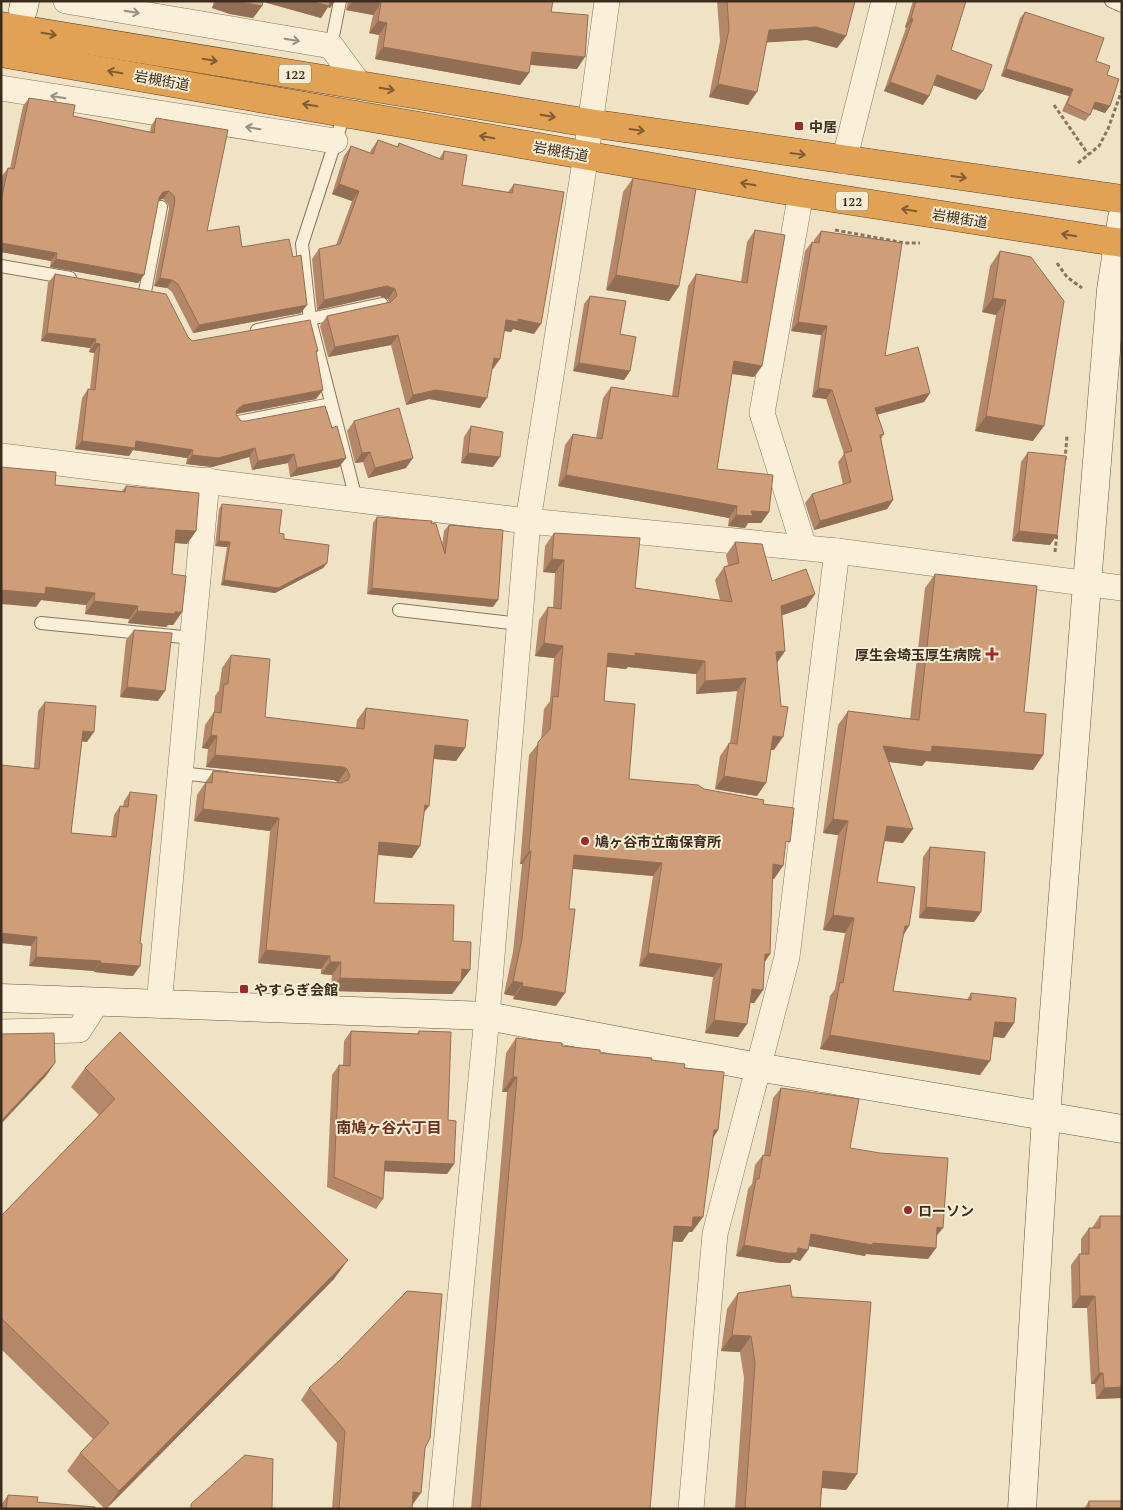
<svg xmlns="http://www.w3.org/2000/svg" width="1123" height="1510" font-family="'PT Serif','Noto Sans JP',serif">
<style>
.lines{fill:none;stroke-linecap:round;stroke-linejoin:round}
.lane-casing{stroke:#8c745a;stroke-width:14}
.street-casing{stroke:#8c745a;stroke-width:26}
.secondary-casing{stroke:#6e553d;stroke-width:29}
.highway-casing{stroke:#5a422e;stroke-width:29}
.path{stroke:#8c745a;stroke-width:3;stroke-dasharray:4 2.5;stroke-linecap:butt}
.lane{stroke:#faf0d9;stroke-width:12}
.street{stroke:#faf0d9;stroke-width:25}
.secondary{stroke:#faf0d9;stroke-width:28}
.highway{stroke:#e2a253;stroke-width:28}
.wall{fill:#b38768}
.shaded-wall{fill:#926e55}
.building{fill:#d09d79;stroke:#926e55}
.oneway{stroke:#9b8e7c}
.oneway2{stroke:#7e5b33}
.poi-dot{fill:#9e2729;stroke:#f7edd5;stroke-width:2}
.labels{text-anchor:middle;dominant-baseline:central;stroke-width:4;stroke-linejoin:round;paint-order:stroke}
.shield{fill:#f7edd5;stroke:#746655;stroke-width:1}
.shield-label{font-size:12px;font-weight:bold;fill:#3c2c1e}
.street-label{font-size:14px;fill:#3c2c1e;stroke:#f7edd5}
.poi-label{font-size:14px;font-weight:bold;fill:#3c2c1e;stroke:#f7edd5;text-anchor:start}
.neighbourhood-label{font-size:15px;font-weight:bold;fill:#6a2c1c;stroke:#f7edd5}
</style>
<rect width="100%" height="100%" fill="#f0e3c5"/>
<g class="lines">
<g class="lane-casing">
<g id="lane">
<polyline points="1111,1 1122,6"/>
<polyline points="331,46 340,1"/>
<polyline points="345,112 302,244 310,320 356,499"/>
<polyline points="1,266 70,278"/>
<polyline points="145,292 161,207"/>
<polyline points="257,330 382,304"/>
<polyline points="238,422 331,404"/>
<polyline points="399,610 520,624"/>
<polyline points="41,623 193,638"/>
<polyline points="180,773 226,778"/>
</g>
</g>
<g class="street-casing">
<g id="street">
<polyline points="66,1 331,46 359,84"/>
<polyline points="1,88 335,141"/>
<polyline points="844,161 884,1"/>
<polyline points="801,193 762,413 804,547"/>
<polyline points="1,456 528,521 837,551 1122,588"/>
<polyline points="159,1005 207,480"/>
<polyline points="1,1032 79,1030 97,1002"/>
<polyline points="440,1509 487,1016 528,521 586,155 607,1"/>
<polyline points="691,1509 715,1234 787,957 837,551"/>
</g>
</g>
<g class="secondary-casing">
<g id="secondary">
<polyline points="23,10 25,1"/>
<polyline points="1,998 487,1016 758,1067 1122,1129"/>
<polyline points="1022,1509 1046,1116 1087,584 1111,290 1122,218"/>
</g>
</g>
<g class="highway-casing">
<g id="highway">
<polyline points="1,26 589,123 1122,199"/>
<polyline points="1,53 801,193 1122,243"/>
</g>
</g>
<g class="path">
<polyline points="1054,105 1088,154"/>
<polyline points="1078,163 1099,146 1108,129 1122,90"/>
<polyline points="835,230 905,243 920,243"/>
<polyline points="1057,263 1067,277 1082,288"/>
<polyline points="1065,460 1067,436"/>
<polyline points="1055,552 1057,533"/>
</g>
<use href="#lane" class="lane"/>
<use href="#street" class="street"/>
<use href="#secondary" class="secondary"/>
<use href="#highway" class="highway"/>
</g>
<g class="wall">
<polygon points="214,1 335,1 330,8 328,7 321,18 263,2 262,6 253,18 230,14 212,8"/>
<polygon points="348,1 553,1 551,12 577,69 530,65 529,73 520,85 375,59 379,35 369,33 373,15 346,10"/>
<polygon points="717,1 855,1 846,36 837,48 807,40 766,42 748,105 709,97 720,41"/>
<polygon points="913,1 966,1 951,50 976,100 933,85 929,96 923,105 884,91 906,28 905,27"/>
<polygon points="1025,12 1096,61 1107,75 1110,106 1105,113 1093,109 1090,115 1085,121 1062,111 1069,96 1001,76 1020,18"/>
<polygon points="29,98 73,116 150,132 151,126 156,118 207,231 242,247 301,313 193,333 172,292 167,288 154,286 169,208 168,204 163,199 158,200 144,275 138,283 50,267 51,261 1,252 1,180 2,176 8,168 10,168 23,106"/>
<polygon points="378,140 397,147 399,143 439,159 444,151 462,185 508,192 514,184 534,334 513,329 511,332 504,331 493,369 492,369 480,408 429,399 406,405 391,345 328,357 320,326 327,316 389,302 388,299 380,296 317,310 312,259 319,249 336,245 352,201 332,194 344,156 351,146 370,153 371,150"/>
<polygon points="633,178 679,286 669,301 606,290 623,192"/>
<polygon points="755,230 762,366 754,377 732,374 717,469 769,512 761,523 748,523 745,528 728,526 729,518 558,486 565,445 573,434 596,438 603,398 611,387 672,396 688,286 696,274 741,282 747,242"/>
<polygon points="821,231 885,356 930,393 924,402 877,414 884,434 881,439 893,500 887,509 814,530 805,503 812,494 843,485 838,462 844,454 826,399 812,397 821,335 791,331 805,251 812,242 814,242 814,240"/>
<polygon points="1000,251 1033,441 975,431 996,315 982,312 990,266"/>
<polygon points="55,274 188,337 192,341 318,351 316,353 316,399 236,414 236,415 241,421 332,428 346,458 339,467 290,477 288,463 252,470 249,457 212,467 186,464 187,458 133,450 129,456 75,449 82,398 88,389 90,389 94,353 89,352 90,348 41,341 48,283"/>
<polygon points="590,296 620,334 630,371 624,380 573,371 584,304"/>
<polygon points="354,421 406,468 368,478 363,462 355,463 347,431"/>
<polygon points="471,426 493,467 461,463 464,437"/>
<polygon points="1028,452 1050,545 1012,541 1021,462"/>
<polygon points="55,485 122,491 126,486 196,531 187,544 175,543 172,574 182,612 173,625 168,625 166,627 128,623 129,619 85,614 86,605 41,600 36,607"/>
<polygon points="222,504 279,533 284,539 327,563 323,568 275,593 221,585 227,547 215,546 219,509"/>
<polygon points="377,517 431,523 442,545 444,531 449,525 493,607 367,594 373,523"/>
<polygon points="554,533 635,588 720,600 715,580 724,567 728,565 726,555 735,542 772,581 815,594 806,607 782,615 785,651 777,663 774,750 771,750 757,796 715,789 720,756 729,743 730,743 737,691 696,694 696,674 628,667 626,669 607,667 604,701 629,779 704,789 763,804 785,848 774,879 772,878 770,954 764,963 763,990 754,1003 750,1003 747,1024 738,1037 705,1033 713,977 639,966 653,876 573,869 556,1006 513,999 514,996 504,994 513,952 522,864 520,864 529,755 541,740 544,709 550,701 554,658 535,656 539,620 548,607 553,608 555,573 543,572 545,546"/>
<polygon points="935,574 1024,712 1043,755 1033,770 926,761 922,766 889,762 903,843 885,841 877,882 903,936 893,991 967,1000 971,993 1014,1023 1004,1038 993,1036 980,1075 820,1049 830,996 835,989 845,933 823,930 838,835 823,833 838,725 848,711 910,719 925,588"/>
<polygon points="134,630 158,701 120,697 126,640"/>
<polygon points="231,655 265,717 356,728 357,720 366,708 465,748 456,761 434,759 424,812 412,858 378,855 374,903 453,941 470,970 452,994 331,991 332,975 321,974 321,969 258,963 270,831 194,821 197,795 213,771 339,783 338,782 334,780 206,767 208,749 202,748 205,725 214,712 215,696 219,690 222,668"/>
<polygon points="45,702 87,742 82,741 71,833 111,837 114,815 120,806 123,806 124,801 130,792 133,976 94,972 94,971 29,966 31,946 1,943 1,765 34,768 38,711"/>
<polygon points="930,847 981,912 974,922 919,918 923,857"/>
<polygon points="351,1031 417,1034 419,1031 448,1120 454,1164 447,1174 384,1171 383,1199 376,1209 327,1187 332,1075 339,1065 343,1065 344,1041"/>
<polygon points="516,1038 600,1053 651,1060 684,1068 718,1130 713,1138 692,1232 689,1232 682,1242 672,1241 650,1509 471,1509 507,1092 502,1092 506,1053"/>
<polygon points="85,1068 334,1279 106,1509 105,1509 67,1471 80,1453 93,1439 1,1349 1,1216 99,1115 71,1087"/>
<polygon points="781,1088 850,1148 936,1237 936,1248 928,1259 866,1254 865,1256 809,1246 800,1261 793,1259 790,1263 780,1263 736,1256 748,1189 752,1184 755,1165 763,1155 764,1155 773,1098"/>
<polygon points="1100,1216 1122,1398 1096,1399 1095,1384 1091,1384 1087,1308 1072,1308 1071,1265 1079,1254 1081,1254 1081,1239 1089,1228 1092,1228"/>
<polygon points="738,1293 792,1297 857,1474 846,1490 822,1488 820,1509 735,1509 744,1378 740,1352 721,1351 727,1309"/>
<polygon points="309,1388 425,1448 412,1509 332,1509 337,1443 301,1400"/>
<polygon points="8,1495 37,1502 95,1509 1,1509 1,1505"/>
<polygon points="1089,1501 1122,1509 1084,1509"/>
</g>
<g class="shaded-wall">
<polygon points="216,1 235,1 262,6 253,18 230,14 212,8"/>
<polygon points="261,1 335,1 330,8 328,7 321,18"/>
<polygon points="353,1 370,1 381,3 373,15 346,10"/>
<polygon points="911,18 913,19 906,28 905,27"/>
<polygon points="378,21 387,23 379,35 369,33"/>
<polygon points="816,27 846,36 837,48 807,40 760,43 769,30"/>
<polygon points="383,47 529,73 520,85 375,59"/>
<polygon points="532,52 585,57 577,69 524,64"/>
<polygon points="1006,69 1073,89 1069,96 1001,76"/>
<polygon points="937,75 983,91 976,100 930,84"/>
<polygon points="890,82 929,96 923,105 884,91"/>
<polygon points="718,84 757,92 748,105 709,97"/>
<polygon points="1095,102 1110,106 1105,113 1091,108"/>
<polygon points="339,184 359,191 352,201 332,194"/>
<polygon points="169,191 163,199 158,200 153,206 163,192"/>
<polygon points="1,243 57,253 51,261 1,252"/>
<polygon points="56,259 144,275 138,283 50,267"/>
<polygon points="616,275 679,286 669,301 606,290"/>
<polygon points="160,278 172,280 167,288 154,286"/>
<polygon points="387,286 395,289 388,299 380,296 317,310 324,300"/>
<polygon points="993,298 1006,300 996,315 982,312"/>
<polygon points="307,305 301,313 193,333 199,325"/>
<polygon points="518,319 541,324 534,334 513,329 511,332 499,330 506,320"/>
<polygon points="798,322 827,326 821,335 791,331"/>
<polygon points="47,333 96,339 90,348 41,341"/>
<polygon points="398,335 391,345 328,357 335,347"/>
<polygon points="95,343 100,344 94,353 89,352"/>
<polygon points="494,358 500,359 493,369 487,368"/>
<polygon points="734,361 762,366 754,377 726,373"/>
<polygon points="579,363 630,371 624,380 573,371"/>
<polygon points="818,388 832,390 826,399 812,397"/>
<polygon points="323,390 316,399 236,414 237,410 243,405"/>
<polygon points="436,390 487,398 480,408 429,399 406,405 413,395"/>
<polygon points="930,393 924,402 869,417 875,408"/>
<polygon points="986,416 1044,426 1033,441 975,431"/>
<polygon points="82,441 136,441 193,450 187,458 133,450 129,456 75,449"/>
<polygon points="255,448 249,457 212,467 186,464 192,455"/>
<polygon points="370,452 363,462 355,463 362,453"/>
<polygon points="468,453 500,457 493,467 461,463"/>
<polygon points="294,454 288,463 252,470 258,461"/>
<polygon points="346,458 339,467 290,477 297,468"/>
<polygon points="413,458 406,468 368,478 375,468"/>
<polygon points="566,475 737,506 729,518 558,486"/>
<polygon points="893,500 887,509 814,530 820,521"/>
<polygon points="751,511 769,512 761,523 748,523 745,528 728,526 736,515"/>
<polygon points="176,530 196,531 187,544 167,542"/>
<polygon points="1019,531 1057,535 1050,545 1012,541"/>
<polygon points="219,541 230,542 227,547 215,546"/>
<polygon points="552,559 564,560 555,573 543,572"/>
<polygon points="327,563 323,568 275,593 221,585 224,580"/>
<polygon points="46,587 95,593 86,605 41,600 36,607 1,604 1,590"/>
<polygon points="372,588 498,600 493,607 367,594"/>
<polygon points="815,594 806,607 772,619 781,606"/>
<polygon points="94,601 138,606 129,619 85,614"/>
<polygon points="137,611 175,612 182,612 173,625 168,625 166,627 128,623"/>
<polygon points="544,643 563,646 554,658 535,656"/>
<polygon points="785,651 776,664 776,652"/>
<polygon points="608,653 635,653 705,661 696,674 628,667 626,669 599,666"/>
<polygon points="746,678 737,691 696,694 705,681"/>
<polygon points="127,687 165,691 158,701 120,697"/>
<polygon points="83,731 94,732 87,742 77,741"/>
<polygon points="211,735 217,736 208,749 202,748"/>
<polygon points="773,736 783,737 774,750 764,749"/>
<polygon points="435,745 465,748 456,761 426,758"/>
<polygon points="883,746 932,746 1043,755 1033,770 926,761 922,766 873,760"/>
<polygon points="215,755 343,767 347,769 338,782 334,780 206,767"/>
<polygon points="724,776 766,783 757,796 715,789"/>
<polygon points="425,805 429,806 420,818"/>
<polygon points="203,809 279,818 270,831 194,821"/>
<polygon points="833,819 848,821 838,835 823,833"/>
<polygon points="887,826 913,829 903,843 877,840"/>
<polygon points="379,842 420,846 412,858 371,854"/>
<polygon points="529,851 531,851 522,864 520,864"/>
<polygon points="574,855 662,863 653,876 565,868"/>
<polygon points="773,864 783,866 774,879 764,877"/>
<polygon points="926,907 981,912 974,922 919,918"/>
<polygon points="833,915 854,918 845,933 823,930"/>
<polygon points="905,926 909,926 900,941"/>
<polygon points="1,933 37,937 31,946 1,943"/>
<polygon points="266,950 330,956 321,969 258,963"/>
<polygon points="648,953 722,964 713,977 639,966"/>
<polygon points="765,954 770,954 761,967"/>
<polygon points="36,957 101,961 94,971 29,966"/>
<polygon points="330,962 341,962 332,975 321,974"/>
<polygon points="100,963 140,966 133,976 94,972"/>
<polygon points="462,969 470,970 452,994 331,991 340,978"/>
<polygon points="513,981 523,983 514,996 504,994"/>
<polygon points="522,986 565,993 556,1006 513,999"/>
<polygon points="752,989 763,990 754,1003 743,1002"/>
<polygon points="714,1020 747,1024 738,1037 705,1033"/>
<polygon points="995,1022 1014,1023 1004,1038 985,1036"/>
<polygon points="830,1035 990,1061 980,1075 820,1049"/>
<polygon points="55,1063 46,1076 1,1124 1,1121"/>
<polygon points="513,1077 517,1077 507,1092 502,1092"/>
<polygon points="714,1130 718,1130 708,1145"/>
<polygon points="385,1161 454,1164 447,1174 378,1171"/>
<polygon points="693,1217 703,1217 692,1232 689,1232 682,1242 663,1241 674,1226"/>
<polygon points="937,1227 943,1228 935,1238"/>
<polygon points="811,1234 873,1243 936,1248 928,1259 866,1254 865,1256 803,1245"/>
<polygon points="744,1245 798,1248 808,1250 800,1261 793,1259 790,1263 780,1263 736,1256"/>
<polygon points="348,1260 334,1279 106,1509 119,1491"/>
<polygon points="1080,1296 1095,1296 1087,1308 1072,1308"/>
<polygon points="732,1335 751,1336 740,1352 721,1351"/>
<polygon points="1099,1373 1103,1373 1095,1384 1091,1384"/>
<polygon points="1122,1387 1122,1398 1096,1399 1104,1388"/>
<polygon points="823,1471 857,1474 846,1490 812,1487"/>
<polygon points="413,1492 421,1493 413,1504 405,1504"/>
</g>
<g class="building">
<polygon points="235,1 263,1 262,6"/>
<polygon points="311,1 330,1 329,6"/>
<polygon points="370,1 553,1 551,12 588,15 585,57 532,52 529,73 383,47 387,23 378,21 381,3"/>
<polygon points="727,1 855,1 846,36 816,27 769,30 757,92 718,84 729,29"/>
<polygon points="916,1 966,1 951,50 992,65 983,91 937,75 929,96 890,82 913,19 911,18"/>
<polygon points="1025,12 1104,38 1096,61 1110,66 1107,75 1119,79 1110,106 1095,102 1090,115 1067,104 1073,89 1006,69"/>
<polygon points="29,98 75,105 73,116 154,133 156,118 228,130 207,231 239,226 242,247 289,239 293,257 301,255 307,305 199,325 178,284 172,280 160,278 175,201 174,196 169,191 163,192 159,198 144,275 56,259 57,253 1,243 1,201 8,168 14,169"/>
<polygon points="378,140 398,147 399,143 443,160 444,151 467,155 462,185 512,193 514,184 564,192 541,324 518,319 518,322 506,320 500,359 494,358 487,398 436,390 413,395 398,335 335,347 327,316 391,302 397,296 395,289 387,286 324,300 319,249 340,244 359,191 339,184 351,146 373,154"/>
<polygon points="633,178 696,189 679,286 616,275"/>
<polygon points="755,230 785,235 762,366 734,361 717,469 773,475 769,512 751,511 753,516 736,515 737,506 566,475 573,434 602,439 611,387 678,397 696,274 747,283"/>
<polygon points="821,231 902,243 885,356 918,347 930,393 875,408 884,434 880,435 893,500 820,521 812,494 851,482 844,453 852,451 832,390 818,388 827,326 798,322 812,242 819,243"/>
<polygon points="1000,251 1031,257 1064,301 1044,426 986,416 1006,300 993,298"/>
<polygon points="55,274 166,294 188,337 192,341 310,320 318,351 316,351 323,390 243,405 237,410 236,415 241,421 246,421 325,406 332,428 337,426 346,458 297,468 294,454 258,461 255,448 218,458 192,455 193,450 136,441 135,448 82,441 88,389 95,390 100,344 95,343 96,339 47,333"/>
<polygon points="590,296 626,301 620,334 636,337 630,371 579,363"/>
<polygon points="399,408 413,458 375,468 370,452 362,453 354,421"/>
<polygon points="471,426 503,432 500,457 468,453"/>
<polygon points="1028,452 1066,456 1057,535 1019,531"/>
<polygon points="1,467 56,472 55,485 125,492 126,486 199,493 196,531 176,530 172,574 186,576 182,612 175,612 175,614 137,611 138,606 94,601 95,593 46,587 45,594 1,590"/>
<polygon points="222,504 282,510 279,533 284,534 284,539 329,545 327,563 278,588 224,580 230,542 219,541"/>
<polygon points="377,517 432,521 431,523 436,524 445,554 449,525 503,530 498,600 372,588"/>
<polygon points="554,533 640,538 635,588 732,602 724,567 739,563 735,542 762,544 772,581 806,569 815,594 781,606 785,651 776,652 781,706 788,707 783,737 773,736 766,783 724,776 729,743 737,744 746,678 705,681 705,661 635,653 635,656 608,653 604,701 635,704 629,779 698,785 704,789 764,800 763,804 794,808 790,842 786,841 783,866 773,864 770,954 765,954 763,990 752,989 747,1024 714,1020 722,964 648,953 662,863 574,855 569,909 575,909 565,993 522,986 523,983 513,981 522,939 531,851 529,851 538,742 550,729 553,696 558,697 563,646 544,643 548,607 561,609 564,560 552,559"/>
<polygon points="935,574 1037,586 1024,712 1046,714 1043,755 932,746 931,752 883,746 913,829 887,826 877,882 915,887 909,926 905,926 893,991 971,1000 971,993 1016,998 1014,1023 995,1022 990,1061 830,1035 840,982 843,983 854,918 833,915 848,821 833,819 848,711 919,720"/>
<polygon points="134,630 172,633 165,691 127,687"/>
<polygon points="231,655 270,659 265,717 364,729 366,708 468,720 465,748 435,745 429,806 425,805 420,846 379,842 374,903 454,905 453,941 471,942 470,970 462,969 461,982 340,978 341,962 330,962 330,956 266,950 279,818 203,809 206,782 212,783 213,771 341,783 348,780 350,776 347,769 343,767 215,755 217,736 211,735 214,712 221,713 224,684 228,684"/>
<polygon points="45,702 96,706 94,732 83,731 71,833 116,837 120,806 128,807 130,792 157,795 140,943 142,944 140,966 100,963 101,961 36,957 37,937 1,933 1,765 39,769"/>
<polygon points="930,847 985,852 981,912 926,907"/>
<polygon points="351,1031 419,1034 419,1031 451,1032 448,1120 456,1121 454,1164 385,1161 383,1199 334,1177 339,1065 350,1066"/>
<polygon points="120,1032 348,1260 119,1491 80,1453 109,1423 1,1318 1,1216 115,1099 85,1068"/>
<polygon points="54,1033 55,1063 1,1121 1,1034"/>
<polygon points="516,1038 562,1043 562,1046 600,1050 600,1053 652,1058 651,1060 685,1064 684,1068 724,1072 718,1130 714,1130 703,1217 693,1217 692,1227 674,1226 650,1509 480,1509 517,1077 513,1077"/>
<polygon points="781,1088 859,1099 850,1148 880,1153 948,1158 943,1228 937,1227 936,1248 873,1243 872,1245 811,1234 808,1250 798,1248 797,1253 787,1253 744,1245 756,1179 759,1179 763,1155 770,1156"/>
<polygon points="1100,1216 1122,1216 1122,1387 1104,1388 1103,1373 1099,1373 1095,1296 1080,1296 1079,1254 1089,1254 1089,1228 1100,1228"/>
<polygon points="790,1285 792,1297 871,1302 857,1474 823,1471 820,1509 745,1509 755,1363 751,1336 732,1335 738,1293"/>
<polygon points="407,1291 442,1294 430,1438 425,1448 421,1493 413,1492 412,1509 339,1509 345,1431 309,1388 339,1361"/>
<polygon points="245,1455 273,1459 272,1509 191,1509 191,1504"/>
<polygon points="8,1495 38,1497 37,1502 95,1507 95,1509 6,1509"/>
<rect x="1089" y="1501" width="33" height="8"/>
</g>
<defs><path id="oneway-shaft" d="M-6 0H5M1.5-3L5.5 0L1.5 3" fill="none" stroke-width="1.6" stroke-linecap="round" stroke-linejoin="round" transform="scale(1.25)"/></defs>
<g class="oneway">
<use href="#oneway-shaft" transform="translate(132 12) rotate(10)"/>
<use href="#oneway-shaft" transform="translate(292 40) rotate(10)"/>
<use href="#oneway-shaft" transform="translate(58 97) rotate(-171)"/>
<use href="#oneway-shaft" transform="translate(253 128) rotate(-171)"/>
</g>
<g class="oneway2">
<use href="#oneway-shaft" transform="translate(49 34) rotate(9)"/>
<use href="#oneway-shaft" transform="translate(210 60) rotate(9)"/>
<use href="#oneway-shaft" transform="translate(115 72) rotate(-170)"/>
<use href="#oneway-shaft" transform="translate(387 89) rotate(10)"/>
<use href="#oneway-shaft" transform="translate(310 105) rotate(-170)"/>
<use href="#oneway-shaft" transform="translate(548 116) rotate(10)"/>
<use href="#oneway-shaft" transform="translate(637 130) rotate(8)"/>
<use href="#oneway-shaft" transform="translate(487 137) rotate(-170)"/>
<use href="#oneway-shaft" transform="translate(798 154) rotate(8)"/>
<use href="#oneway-shaft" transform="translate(959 177) rotate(8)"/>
<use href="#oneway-shaft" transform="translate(748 184) rotate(-170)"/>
<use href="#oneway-shaft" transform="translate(909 210) rotate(-171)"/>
<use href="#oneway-shaft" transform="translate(1069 235) rotate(-171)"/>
</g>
<g class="poi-dot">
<rect x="794" y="121" width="10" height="10" rx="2.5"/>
<path d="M989.5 646.5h5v5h5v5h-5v5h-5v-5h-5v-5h5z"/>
<circle cx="585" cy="841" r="5"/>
<rect x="239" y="984" width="10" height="10" rx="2.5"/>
<circle cx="908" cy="1210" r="5"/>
</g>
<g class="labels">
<g class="shield">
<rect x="279" y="64.5" width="32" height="19" rx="4"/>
<rect x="836" y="191.5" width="32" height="19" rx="4"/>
</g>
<g class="shield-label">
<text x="295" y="74">122</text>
<text x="852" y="201">122</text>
</g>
<g class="street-label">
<text transform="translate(162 80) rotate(10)">岩槻街道</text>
<text transform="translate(561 151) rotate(10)">岩槻街道</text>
<text transform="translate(960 218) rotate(9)">岩槻街道</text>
</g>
<g class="poi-label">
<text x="809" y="126">中居</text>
<text x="981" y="654" text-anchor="end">厚生会埼玉厚生病院</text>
<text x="595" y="841">鳩ヶ谷市立南保育所</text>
<text x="254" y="989">やすらぎ会館</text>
<text x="918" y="1210">ローソン</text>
</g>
<g class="neighbourhood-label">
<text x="389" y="1127">南鳩ヶ谷六丁目</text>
</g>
</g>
<rect width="1123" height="1510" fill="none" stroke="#3c2c1e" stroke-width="5"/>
</svg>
